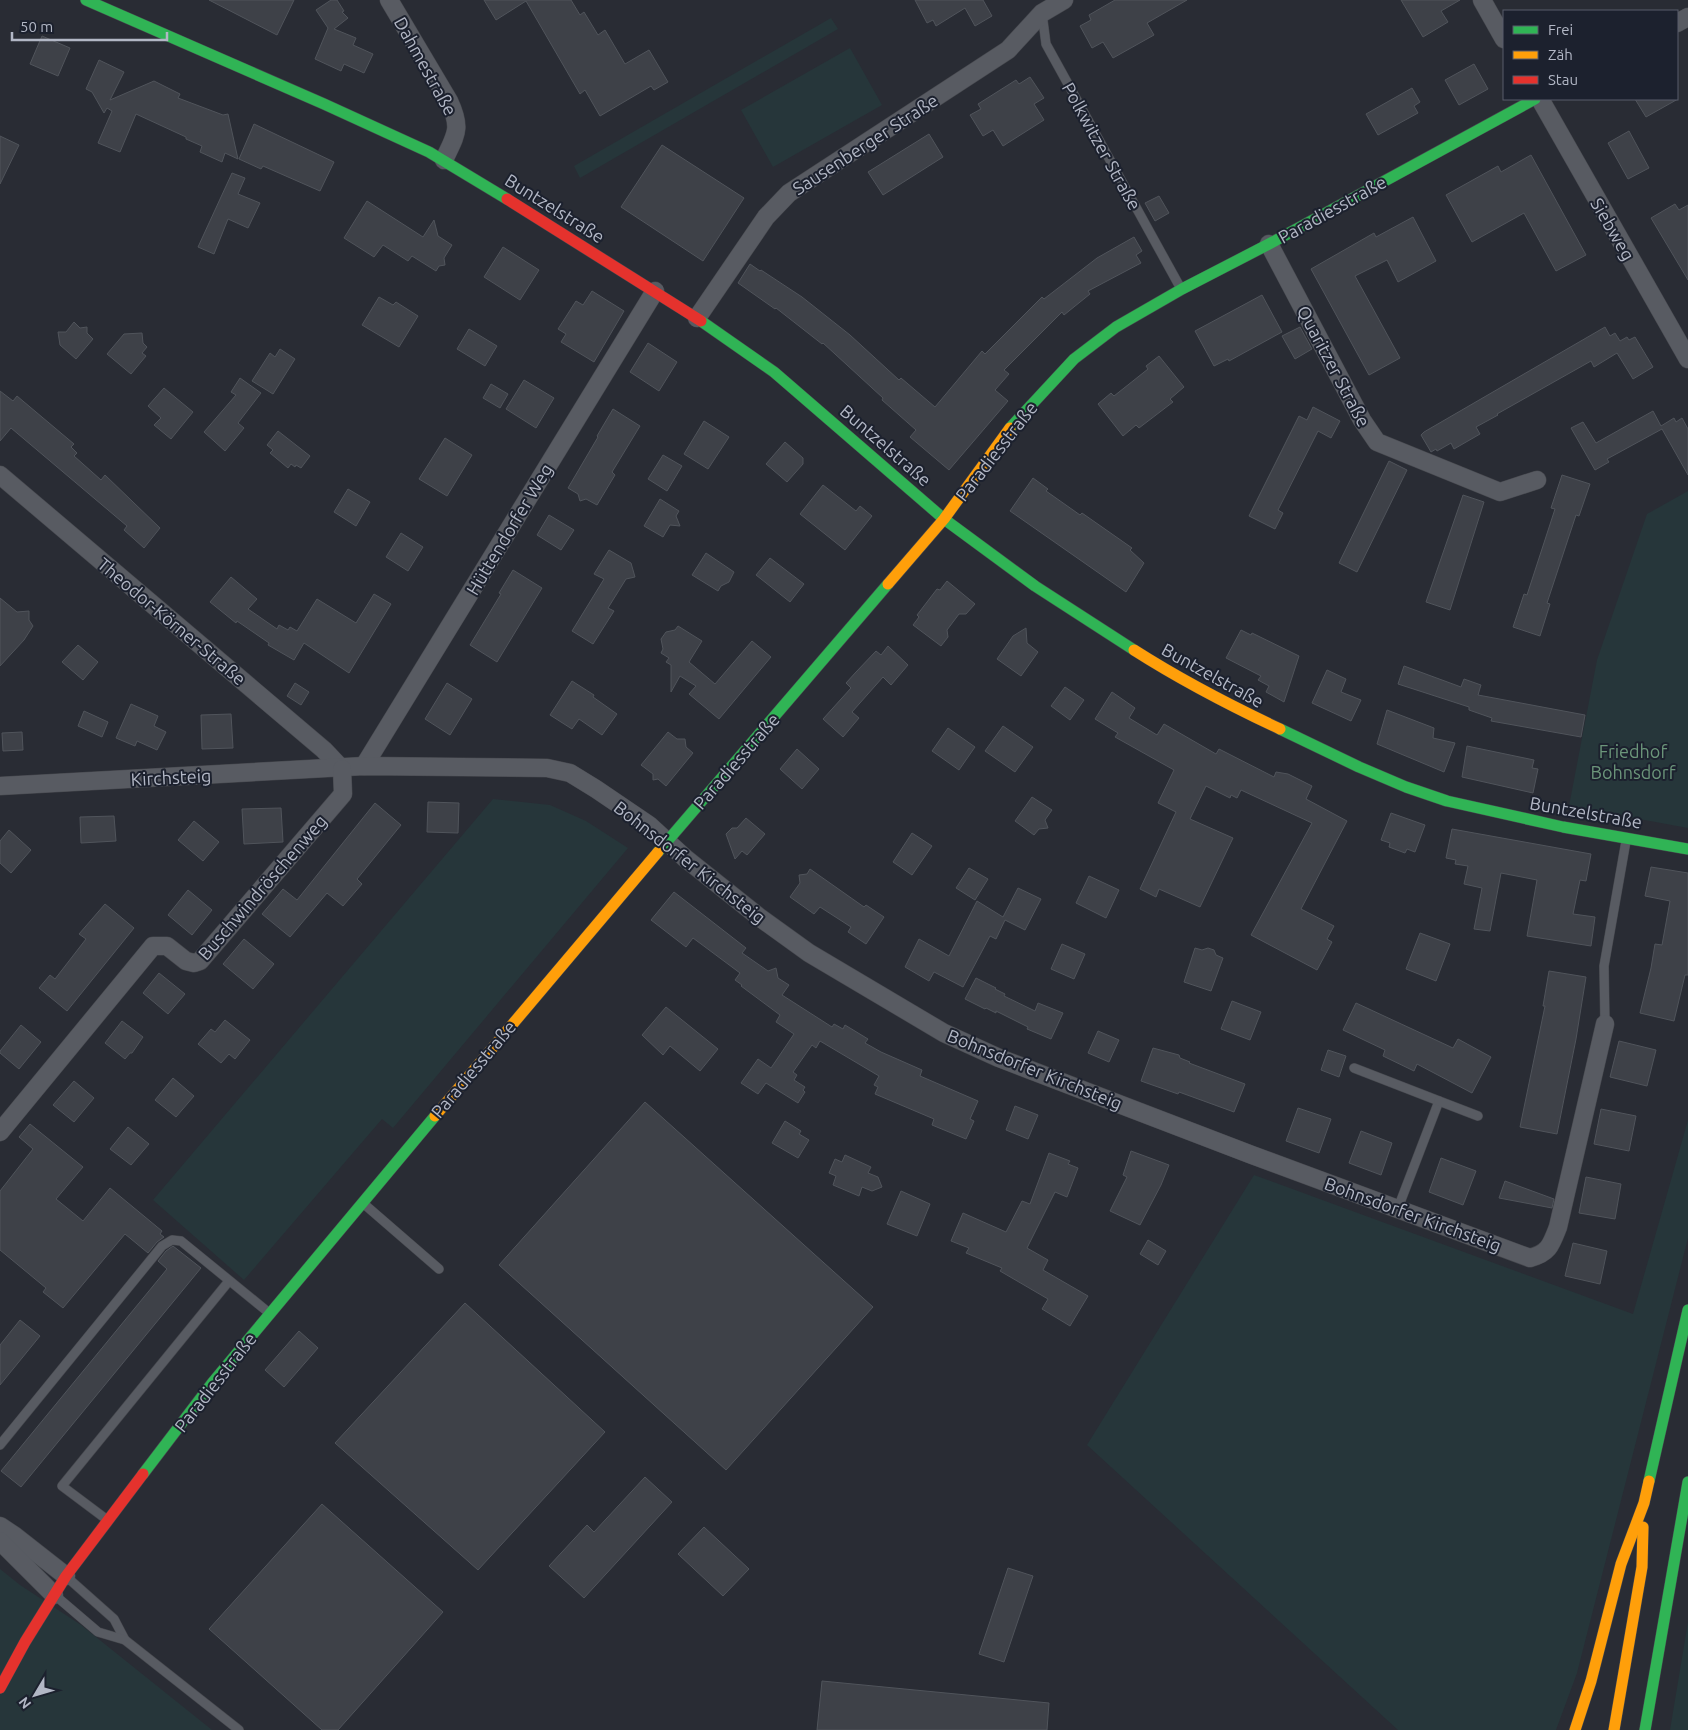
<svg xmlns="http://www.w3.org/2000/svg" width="1688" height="1730" font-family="Ubuntu,sans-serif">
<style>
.green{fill:#26363a}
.building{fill:#3e4148;stroke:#50545b}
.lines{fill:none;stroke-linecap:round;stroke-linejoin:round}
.lane-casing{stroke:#45474d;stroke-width:10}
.street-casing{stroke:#45474d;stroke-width:19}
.fast-casing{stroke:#45474d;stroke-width:12}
.slow-casing{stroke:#45474d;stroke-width:12}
.jam-casing{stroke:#45474d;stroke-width:12}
.lane{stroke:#585b62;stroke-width:9}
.street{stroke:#585b62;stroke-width:18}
.fast{stroke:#30b455;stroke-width:11}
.slow{stroke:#ff9f0a;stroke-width:11}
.jam{stroke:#e5322d;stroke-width:11}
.labels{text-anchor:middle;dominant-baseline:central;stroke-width:4;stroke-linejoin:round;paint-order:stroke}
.street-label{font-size:18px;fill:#b2b7c5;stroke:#1c212e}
.park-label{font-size:18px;fill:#6b957a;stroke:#1c212e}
</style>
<rect width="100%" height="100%" fill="#292c34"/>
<g class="green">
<polygon points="831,18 838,29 580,178 574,166"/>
<polygon points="850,48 882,105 773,167 741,110"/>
<polygon points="1688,491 1688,828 1569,806 1597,660 1647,514"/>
<polygon points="493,799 550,805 586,821 628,848 393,1128 382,1119 244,1280 153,1200"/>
<polygon points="1688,1120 1688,1238 1577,1673 1556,1730 1398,1730 1087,1445 1254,1175 1633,1314"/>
<polygon points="0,1569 20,1585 81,1625 212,1730 0,1730"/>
<polygon points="1688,1622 1688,1730 1670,1730"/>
</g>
<g class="building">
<polygon points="209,0 294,0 277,35"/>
<polygon points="331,0 337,0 344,11 342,12 348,18 334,29 356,38 353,45 373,54 364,73 344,64 341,71 315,59 328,28 316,10"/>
<polygon points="484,0 571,0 580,15 584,12 598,35 605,30 625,64 649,50 668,82 654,90 651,86 600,116 585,90 580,94 526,1 496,20"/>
<polygon points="915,0 983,0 992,16 975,26 965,8 936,26 933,20 927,23"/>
<polygon points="1115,0 1187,0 1147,23 1154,35 1113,58 1103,42 1092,48 1080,26 1091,20 1089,15"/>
<polygon points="1401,0 1460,0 1441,11 1448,22 1423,37"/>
<polygon points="42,36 70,48 58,76 30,64"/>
<polygon points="99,60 124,72 110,100 154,81 180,94 178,98 223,115 228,114 238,159 225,153 222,162 200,152 202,146 186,139 186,137 136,114 120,152 98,143 112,111 107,108 104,113 92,92 86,89"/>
<polygon points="1474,64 1488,89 1459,105 1445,80"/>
<polygon points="1030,77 1044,98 1034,104 1044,120 1003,146 993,130 983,136 970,115 981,109 978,104 1016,80 1019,84"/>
<polygon points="1412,88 1420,102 1414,106 1418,113 1378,135 1366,114"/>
<polygon points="1635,99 1678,99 1646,117"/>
<polygon points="254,124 334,162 320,191 263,166 261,169 239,159"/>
<polygon points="1629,131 1649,168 1628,179 1608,143"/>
<polygon points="929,134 943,157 883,195 868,172"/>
<polygon points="0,136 19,145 0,184"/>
<polygon points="662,145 744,198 703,261 621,207"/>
<polygon points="1531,155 1586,255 1556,271 1524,213 1472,242 1446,195 1498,166 1501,172"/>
<polygon points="232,173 245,178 238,194 260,203 248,228 228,219 214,254 198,247"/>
<polygon points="1159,196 1169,213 1155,221 1145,203"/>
<polygon points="367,201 423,237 434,220 438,236 452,245 444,258 445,265 439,266 436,271 412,256 408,261 383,245 374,257 344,238"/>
<polygon points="1675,204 1679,210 1688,205 1688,280 1651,218"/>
<polygon points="1413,217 1436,261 1398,282 1387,260 1355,276 1400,358 1369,375 1311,269 1374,233 1376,237"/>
<polygon points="1134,237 1142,251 1136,255 1141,263 1088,291 1090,294 1064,315 1062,312 1004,370 1009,374 995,390 1008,401 949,470 910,437 916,430 882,400 883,398 823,343 822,344 776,308 775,309 738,283 750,264 760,271 761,270 802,297 850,335 899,380 901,378 935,407 982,351 985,354 1042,297 1044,299 1097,258"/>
<polygon points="503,247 539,270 520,300 484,277"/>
<polygon points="592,291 624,311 594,362 561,342 566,334 558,329 576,301 583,305"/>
<polygon points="1262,295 1282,332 1229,361 1228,359 1214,366 1195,331"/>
<polygon points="379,297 393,305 396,302 418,316 399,347 362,325"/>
<polygon points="74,322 80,328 87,327 87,333 93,339 76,359 60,345 58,332 66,332"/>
<polygon points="1300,327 1312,349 1295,359 1282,336"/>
<polygon points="1605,327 1610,336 1615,333 1620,341 1627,337 1629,340 1635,337 1653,367 1633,379 1617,353 1594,367 1591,361 1497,414 1498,415 1476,427 1480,434 1454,449 1451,443 1437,451 1436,449 1431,452 1421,435 1424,432"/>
<polygon points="469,329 497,346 485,366 457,349"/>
<polygon points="142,333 143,343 147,347 142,353 146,356 131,374 107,354 124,334"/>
<polygon points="648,343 677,362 659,391 630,372"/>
<polygon points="280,349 295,359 273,394 252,381 270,353 275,357"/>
<polygon points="1159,356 1184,387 1170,399 1173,402 1139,428 1136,425 1123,436 1098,404 1111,393 1114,396 1148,369 1146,366"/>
<polygon points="240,378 261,393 238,423 244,428 225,451 204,432 236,395 231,392"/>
<polygon points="524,380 554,398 536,428 506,409"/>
<polygon points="491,384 508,394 500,408 483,398"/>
<polygon points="164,388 193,412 171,439 154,425 161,418 148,406"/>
<polygon points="0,391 13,401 17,396 74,444 71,447 77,453 74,456 101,480 105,475 160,528 144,548 124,530 127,526 11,428 0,441"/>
<polygon points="1313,407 1340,421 1331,438 1318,431 1278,510 1283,513 1275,529 1249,516 1299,416 1307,420"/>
<polygon points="613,409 640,426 612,472 615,475 597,505 586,499 580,501 578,494 568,488 598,437 597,436"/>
<polygon points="1653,411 1661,426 1674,418 1676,422 1682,418 1688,429 1688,475 1662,429 1607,459 1609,462 1595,470 1571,428 1583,422 1596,443"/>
<polygon points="704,421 729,437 708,469 684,454"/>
<polygon points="278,431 310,456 301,468 296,465 295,467 291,464 288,468 270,453 273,450 267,445"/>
<polygon points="445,438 472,455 447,496 419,479"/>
<polygon points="785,442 803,458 803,464 787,482 766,464"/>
<polygon points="663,455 682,466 667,491 648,479"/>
<polygon points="1389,461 1407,470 1357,572 1339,563"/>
<polygon points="1562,475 1590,484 1579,516 1576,515 1547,603 1550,604 1540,636 1513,627 1524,594 1527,595 1555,509 1551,508"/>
<polygon points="1033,478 1048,489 1046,491 1073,510 1080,515 1082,513 1132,548 1130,550 1144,563 1126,592 1010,511"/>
<polygon points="823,485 856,511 860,506 872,516 845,550 800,514"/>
<polygon points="348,489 370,502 356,526 334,512"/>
<polygon points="1463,495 1484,502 1450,610 1426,602"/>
<polygon points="660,499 679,511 676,516 680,526 670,525 663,537 644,526"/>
<polygon points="549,515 574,530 561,550 537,535"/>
<polygon points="401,533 423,547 408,571 386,557"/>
<polygon points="609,550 631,563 635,577 626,579 608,608 614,611 593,644 572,631 604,579 594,574"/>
<polygon points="706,553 734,572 729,582 721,586 718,591 692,575"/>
<polygon points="770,558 804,584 790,602 756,575"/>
<polygon points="513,570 542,588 497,662 470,645 501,594 499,593"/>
<polygon points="231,577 257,599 248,609 277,629 279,625 288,630 290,627 297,631 317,599 356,623 374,594 391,604 349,673 304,643 294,660 268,645 269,643 237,621 236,623 210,602"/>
<polygon points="947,581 975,604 966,614 959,614 947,630 948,637 941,646 913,625 919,617 917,615 937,589 940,590"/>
<polygon points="0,598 17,612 29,611 29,620 33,626 24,640 0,666"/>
<polygon points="678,626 702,641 689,662 715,684 752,641 771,657 719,719 689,694 696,686 680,676 671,692 671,665 666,662 669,658 661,653 663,649 661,639 666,632 675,630"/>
<polygon points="1026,628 1027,643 1038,652 1021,676 997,659 1013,636"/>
<polygon points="1241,630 1251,635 1252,633 1299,656 1284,702 1266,692 1269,686 1258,680 1261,676 1226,658"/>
<polygon points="78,645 98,662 83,680 62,662"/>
<polygon points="888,646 908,665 891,685 883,677 852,712 859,718 843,737 823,719 851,688 846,683 856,672 876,651 881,655"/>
<polygon points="1404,666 1461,687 1464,679 1481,685 1478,695 1585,715 1581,737 1491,721 1492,718 1469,710 1469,707 1398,684"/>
<polygon points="1327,670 1346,679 1341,692 1361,700 1351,721 1312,703"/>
<polygon points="572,681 594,695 593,697 617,714 602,735 579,719 572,729 550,715"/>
<polygon points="295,683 309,692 301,705 287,696"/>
<polygon points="447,683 472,699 450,735 425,719"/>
<polygon points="1065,687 1084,700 1070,720 1051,706"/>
<polygon points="1112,692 1135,708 1129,718 1157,735 1164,724 1216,754 1219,749 1274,777 1276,772 1288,774 1312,786 1306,799 1347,821 1301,909 1334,926 1327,939 1332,942 1317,970 1251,935 1312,823 1241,790 1237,798 1231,795 1230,798 1206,786 1190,819 1233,838 1200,907 1159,889 1156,897 1140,889 1176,812 1158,803 1174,770 1115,737 1118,733 1095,719"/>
<polygon points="131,704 158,716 154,726 166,732 157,750 137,741 135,746 116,738"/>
<polygon points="1387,710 1434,728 1433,738 1455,743 1444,772 1377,744"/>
<polygon points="84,711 108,722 102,737 78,726"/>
<polygon points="231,714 233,748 202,749 201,715"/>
<polygon points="1003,726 1033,747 1015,772 985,751"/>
<polygon points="948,728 975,747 959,770 932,751"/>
<polygon points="22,732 23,750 3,751 2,733"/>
<polygon points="668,732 677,739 685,739 686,747 693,753 666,786 658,779 653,780 653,774 641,765"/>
<polygon points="1467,746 1534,760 1532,768 1538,769 1533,793 1462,777"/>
<polygon points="797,749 819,769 802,789 780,769"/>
<polygon points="1032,797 1052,810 1045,820 1048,828 1039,829 1034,835 1015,821"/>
<polygon points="428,802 459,803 458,833 427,832"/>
<polygon points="375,803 401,825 357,879 362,884 343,906 327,893 290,937 262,914 283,889 297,900"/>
<polygon points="281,808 283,842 244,844 242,809"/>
<polygon points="1391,813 1425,825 1415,852 1407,849 1405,853 1389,847 1390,843 1381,840"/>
<polygon points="114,816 116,841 81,843 80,817"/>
<polygon points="746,818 765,834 747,855 742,851 735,859 726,834 732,828 737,828"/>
<polygon points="194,821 219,842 203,861 178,840"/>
<polygon points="1452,829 1591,854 1586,881 1580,880 1573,914 1595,917 1591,946 1527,936 1537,880 1501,873 1490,931 1474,929 1482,888 1464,884 1468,866 1455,864 1456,860 1446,858"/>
<polygon points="9,830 31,850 11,873 0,863 0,841"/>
<polygon points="912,833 932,846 912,875 893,862"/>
<polygon points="1651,867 1688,873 1688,975 1685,975 1674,1021 1640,1013 1651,968 1655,944 1662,945 1670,901 1645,896"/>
<polygon points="969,868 988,879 975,900 956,888"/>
<polygon points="810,869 864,907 866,905 884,917 866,944 848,932 851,927 820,907 814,914 790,897 800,883 799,875 807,874"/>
<polygon points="1089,876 1119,890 1106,918 1076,903"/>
<polygon points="1018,888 1041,899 1025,930 1005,920 996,939 990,936 963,987 934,972 929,981 905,967 919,939 949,956 977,901 1003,917"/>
<polygon points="188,890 212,910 192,935 168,915"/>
<polygon points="674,892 746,948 742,953 768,971 776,968 778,978 789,985 782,995 832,1027 834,1024 843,1029 845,1025 868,1039 865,1043 881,1052 922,1070 920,1076 978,1101 970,1119 974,1121 966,1139 932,1125 934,1119 875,1094 878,1087 874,1085 879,1076 820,1041 816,1048 812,1045 793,1072 797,1075 794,1080 805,1087 803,1090 805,1092 798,1103 766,1083 758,1094 741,1083 758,1059 771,1068 794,1034 776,1022 780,1015 741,986 742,985 735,980 740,973 693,938 686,947 651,920"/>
<polygon points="105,904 134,928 67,1011 39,988 50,975 55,979 86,939 79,934"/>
<polygon points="1420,933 1450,944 1436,981 1406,969"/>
<polygon points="244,939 274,964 253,989 223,964"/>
<polygon points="1062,944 1085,954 1074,979 1051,969"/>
<polygon points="1195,948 1202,950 1208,948 1214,950 1216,955 1223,958 1211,991 1184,982"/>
<polygon points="1549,971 1586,977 1576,1039 1557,1134 1520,1127 1545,1006 1543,1006"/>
<polygon points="159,973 185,994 168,1014 143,993"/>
<polygon points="976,978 996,988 995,989 1005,994 1004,996 1035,1011 1038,1003 1063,1013 1051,1039 1027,1029 1028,1027 996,1011 996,1013 986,1008 985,1009 965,999"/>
<polygon points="1232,1001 1261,1012 1250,1040 1221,1029"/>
<polygon points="1356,1003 1453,1048 1458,1039 1491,1057 1472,1093 1417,1064 1414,1071 1383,1056 1385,1050 1343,1030"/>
<polygon points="666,1007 718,1049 700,1071 670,1046 663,1055 642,1035"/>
<polygon points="225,1020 250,1040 235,1059 229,1054 221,1063 198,1044 211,1029 215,1032"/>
<polygon points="122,1021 143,1037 132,1053 130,1053 125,1059 105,1043"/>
<polygon points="21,1025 41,1042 19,1069 0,1053 0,1051"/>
<polygon points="1098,1031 1119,1040 1109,1062 1088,1053"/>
<polygon points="1619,1041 1656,1050 1647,1086 1610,1077"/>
<polygon points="1153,1048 1179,1055 1180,1058 1190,1062 1189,1063 1245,1084 1234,1112 1179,1092 1178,1094 1141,1081"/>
<polygon points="1328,1050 1346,1056 1339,1077 1321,1070"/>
<polygon points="173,1078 194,1096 176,1117 155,1100"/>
<polygon points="74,1081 94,1098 74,1122 53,1105"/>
<polygon points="645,1102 873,1307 726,1470 499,1265"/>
<polygon points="1015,1106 1038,1115 1028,1139 1006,1130"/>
<polygon points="1298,1108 1331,1119 1319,1153 1286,1141"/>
<polygon points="1601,1109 1636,1116 1629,1151 1594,1144"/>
<polygon points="785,1121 801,1131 799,1134 809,1140 798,1158 772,1143"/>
<polygon points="30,1124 83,1167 56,1199 83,1221 110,1188 162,1231 160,1234 164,1237 157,1242 148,1253 125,1234 63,1308 43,1292 46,1288 0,1250 0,1191 33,1149 19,1137"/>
<polygon points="128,1127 149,1144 131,1165 110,1149"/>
<polygon points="1361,1131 1392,1143 1381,1175 1349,1163"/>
<polygon points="1131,1151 1169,1165 1161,1185 1140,1225 1110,1211 1127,1177 1123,1175"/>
<polygon points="1049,1153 1070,1161 1068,1164 1078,1168 1067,1197 1055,1192 1027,1248 1048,1260 1043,1270 1088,1296 1070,1326 1042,1309 1048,1299 1000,1271 1002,1268 966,1253 969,1248 951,1241 963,1213 1006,1232 1022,1201 1030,1204"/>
<polygon points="845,1155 871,1167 868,1173 878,1177 882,1187 872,1191 862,1187 859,1196 833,1185 836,1176 829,1173 835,1159 842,1162"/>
<polygon points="1441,1158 1476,1171 1463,1205 1429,1192"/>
<polygon points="1586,1177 1621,1184 1615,1219 1579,1213"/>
<polygon points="1505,1181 1554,1199 1552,1208 1499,1198"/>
<polygon points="901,1191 930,1204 917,1236 887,1224"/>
<polygon points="1148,1240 1166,1251 1158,1265 1140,1254"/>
<polygon points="1573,1243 1607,1251 1600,1284 1565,1276"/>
<polygon points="173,1246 201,1268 21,1487 1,1471 167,1269 158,1261 166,1251"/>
<polygon points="465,1303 605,1432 478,1570 335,1443"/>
<polygon points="20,1320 40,1336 0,1385 0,1345"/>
<polygon points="299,1331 318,1348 284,1387 265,1370"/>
<polygon points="645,1477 672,1502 584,1598 549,1566 587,1525 594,1532"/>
<polygon points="322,1504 443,1612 338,1730 322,1730 209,1629"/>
<polygon points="704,1527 749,1569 723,1596 678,1554"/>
<polygon points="1008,1568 1033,1576 1004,1662 979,1654"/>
<polygon points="822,1681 1049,1703 1047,1730 817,1730"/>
</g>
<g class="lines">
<g class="lane-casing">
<g id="lane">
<polyline points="1042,13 1046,44 1180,287"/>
<polyline points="1605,1024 1604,966 1626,841"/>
<polyline points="1354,1068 1439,1101 1398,1208"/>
<polyline points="1439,1101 1478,1116"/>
<polyline points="364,1204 439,1269"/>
<polyline points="0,1445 162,1246 172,1240 181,1241 268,1312"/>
<polyline points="106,1519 62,1486 229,1281"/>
<polyline points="69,1579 114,1619 125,1640"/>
<polyline points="57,1597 98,1632 125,1640 239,1730"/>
</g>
</g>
<g class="street-casing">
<g id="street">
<path d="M389,0L449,101C462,129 456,134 444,160"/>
<polyline points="1482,0 1504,39"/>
<polyline points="1677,23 1688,17"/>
<polyline points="1540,99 1688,359"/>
<polyline points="1269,244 1362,420 1377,442 1500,492 1537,480"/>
<polyline points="697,318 766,217 789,193 1008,50 1042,13 1064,0"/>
<polyline points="0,475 324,750 342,769"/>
<polyline points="364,766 655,291"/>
<path d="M0,786L364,766L547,768L570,773L596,789L649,825L685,858L759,917L809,953L944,1033L999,1058L1252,1155L1530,1258C1549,1253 1551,1245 1558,1227L1605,1024"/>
<polyline points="0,1132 153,946 167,946 186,961 194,963 200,961 343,794 342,769"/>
<polyline points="0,1526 15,1536 66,1576"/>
<polyline points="0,1541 54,1595"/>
</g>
</g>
<g class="fast-casing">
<g id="fast">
<polyline points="86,0 324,104 429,152 507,199"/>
<polyline points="701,321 774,372 944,519 1035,586 1134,650"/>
<polyline points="1010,428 1074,359 1116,327 1182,289 1269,244 1535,99"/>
<polyline points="1280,729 1359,767 1406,787 1447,801 1563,827 1688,849"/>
<polyline points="658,852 888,584"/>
<polyline points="143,1474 213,1382 435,1116"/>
<polyline points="1649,1481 1688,1310"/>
<polyline points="1645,1730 1688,1482"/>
</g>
</g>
<g class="slow-casing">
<g id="slow">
<polyline points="888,584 944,519 1010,428"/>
<path d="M1134,650C1181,680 1229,705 1280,729"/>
<polyline points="435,1116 658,852"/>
<polyline points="1575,1730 1591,1681 1621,1564 1644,1503 1649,1481"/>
<polyline points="1614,1730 1642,1567 1643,1527"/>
</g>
</g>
<g class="jam-casing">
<g id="jam">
<polyline points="507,199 701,321"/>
<polyline points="0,1688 25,1642 66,1576 143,1474"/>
</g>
</g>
<use href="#lane" class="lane"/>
<use href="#street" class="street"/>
<use href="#fast" class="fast"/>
<use href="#slow" class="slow"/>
<use href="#jam" class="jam"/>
</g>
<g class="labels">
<g class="street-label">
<text transform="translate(426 66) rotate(61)">Dahmestraße</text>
<text transform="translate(865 144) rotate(-33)">Sausenberger Straße</text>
<text transform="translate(1102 146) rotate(61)">Polkwitzer Straße</text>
<text transform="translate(555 208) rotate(32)">Buntzelstraße</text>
<text transform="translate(1332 209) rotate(-29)">Paradiesstraße</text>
<text transform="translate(1613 229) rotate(60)">Siebweg</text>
<text transform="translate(1334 366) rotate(62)">Quaritzer Straße</text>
<text transform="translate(886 445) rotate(41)">Buntzelstraße</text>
<text transform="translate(996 451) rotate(-52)">Paradiesstraße</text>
<text transform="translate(509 529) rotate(-59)">Hüttendorfer Weg</text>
<text transform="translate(172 621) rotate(40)">Theodor-Körner-Straße</text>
<text transform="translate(1213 675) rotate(29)">Buntzelstraße</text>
<text transform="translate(736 761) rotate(-49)">Paradiesstraße</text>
<text transform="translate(171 777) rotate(-3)">Kirchsteig</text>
<text transform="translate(1586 812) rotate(10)">Buntzelstraße</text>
<text transform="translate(690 862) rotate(38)">Bohnsdorfer Kirchsteig</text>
<text transform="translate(262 887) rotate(-49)">Buschwindröschenweg</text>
<text transform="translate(473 1069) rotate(-50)">Paradiesstraße</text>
<text transform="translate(1035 1069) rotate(22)">Bohnsdorfer Kirchsteig</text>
<text transform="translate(1413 1214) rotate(20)">Bohnsdorfer Kirchsteig</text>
<text transform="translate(215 1382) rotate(-52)">Paradiesstraße</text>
</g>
<g class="park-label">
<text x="1633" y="751">Friedhof<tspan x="1633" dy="21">Bohnsdorf</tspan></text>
</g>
</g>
<rect x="1503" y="10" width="175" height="90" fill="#1c212e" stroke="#585d6a"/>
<rect x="1513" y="26" width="25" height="8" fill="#30b455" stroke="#585d6a"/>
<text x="1548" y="35" font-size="15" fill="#b2b7c5">Frei</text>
<rect x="1513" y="51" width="25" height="8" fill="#ff9f0a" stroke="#585d6a"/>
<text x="1548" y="60" font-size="15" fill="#b2b7c5">Zäh</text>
<rect x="1513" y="76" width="25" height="8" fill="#e5322d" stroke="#585d6a"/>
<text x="1548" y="85" font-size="15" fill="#b2b7c5">Stau</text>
<g transform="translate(35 1695) rotate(232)" stroke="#1c212e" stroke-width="4" paint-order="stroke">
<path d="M0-4L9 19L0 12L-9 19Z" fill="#b2b7c5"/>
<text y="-8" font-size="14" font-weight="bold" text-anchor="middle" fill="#b2b7c5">N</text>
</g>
<path d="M12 32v8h155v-8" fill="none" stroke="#b2b7c5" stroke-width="2.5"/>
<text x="20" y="32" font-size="15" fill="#b2b7c5" stroke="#1c212e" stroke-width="4" paint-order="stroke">50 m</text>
</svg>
